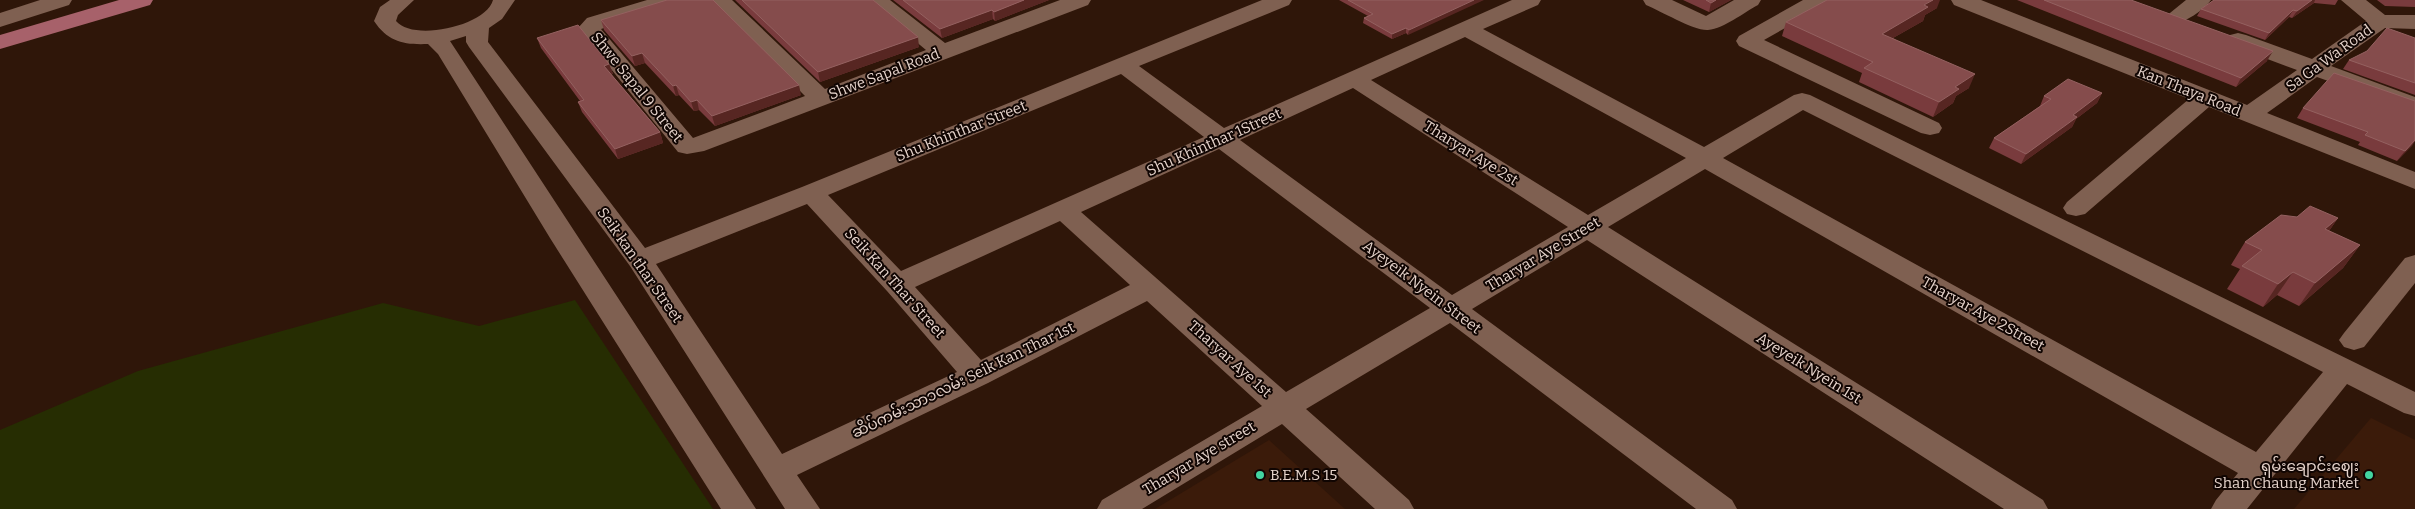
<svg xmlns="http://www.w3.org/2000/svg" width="2415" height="509" font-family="Bitter,'Noto Sans Myanmar',serif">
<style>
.built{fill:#3b1b0a}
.green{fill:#262d02}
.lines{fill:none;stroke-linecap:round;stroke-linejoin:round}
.minor{fill:#7f6051;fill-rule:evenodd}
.major{fill:#a7616a;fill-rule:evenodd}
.wall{fill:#793b3d}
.shaded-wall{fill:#572622}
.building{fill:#854c4c;stroke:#946160}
.poi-dot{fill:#43d4a0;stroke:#100502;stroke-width:2}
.labels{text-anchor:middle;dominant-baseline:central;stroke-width:4;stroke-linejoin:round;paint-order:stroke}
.street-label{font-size:15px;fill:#e5d3cb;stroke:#100502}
.poi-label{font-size:15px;fill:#e5d3cb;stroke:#100502;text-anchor:end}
</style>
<rect width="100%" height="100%" fill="#2f1609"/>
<g class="built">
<polygon points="2371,418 2415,440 2415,509 2294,509"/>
<polygon points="1269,440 1345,509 1155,509"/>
</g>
<polygon class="green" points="575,300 713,509 0,509 0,430 138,371 383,303 479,326"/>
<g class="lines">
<g class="minor">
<polygon points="40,0 72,0 69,5 0,27 0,13"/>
<path d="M390,0H414L398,15L396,21C413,42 486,26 493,0H515L502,19L489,28L488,42L645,248L802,187L1262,0H1292L1289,5L1139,66L1224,128L1512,0H1541L1538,5L1483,29L1704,147L1794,95L1802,93L1810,95L2415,392V416L2404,413L2347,384L2247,509H2211L2216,500L2238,473L1705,169L1608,227L2043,500L2048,509H2004L1587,240L1472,309L1732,500L1737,509H1696L1450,323L1306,409L1409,500L1414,509H1375L1282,424L1142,509H1097L1102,500L1262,406L1147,301L988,383L797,475L820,509H785L630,266L469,47L466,42V36L450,41L756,509H721L550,238L438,54L428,44C404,45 388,42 374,21L380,7ZM1465,37L1686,158L1588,215L1371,80ZM1121,74L1204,137L901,271L828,195ZM1353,88L1568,227L1452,295L1240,140ZM1803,110L2323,372L2256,452L1723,158ZM1219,149L1430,308L1286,392L1081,212ZM807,204L887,291L957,372L782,454L656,264ZM1060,221L1130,285L981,360L915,287Z"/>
<polygon points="647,0 680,0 677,5 601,29 693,138 805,96 709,0 732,0 825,89 926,50 866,0 890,0 945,43 1060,0 1091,0 1088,5 704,151 687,154 678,152 578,28 587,18"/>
<path d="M1643,0H1672L1706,16L1734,0H1761L1758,5C1743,13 1725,28 1708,30C1694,31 1661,11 1646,5Z"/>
<polygon points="1803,0 1829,0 1826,5 1764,40 1939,123 1942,128 1939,133 1930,135 1921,133 1739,46 1736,41 1739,36"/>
<polygon points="1951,0 1981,0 2247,105 2297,70 2230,45 2227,40 2230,35 2238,33 2246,35 2312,59 2366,21 2341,0 2366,0 2385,15 2415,15 2415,29 2385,28 2331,66 2415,97 2415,112 2317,77 2267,113 2415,172 2415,189 2209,107 2085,214 2076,216 2067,214 2063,208 2067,202 2189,99 1954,5"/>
<path d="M2186,0H2211C2202,12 2183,25 2168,22L2165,17Z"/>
<polygon points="2415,255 2415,283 2364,347 2354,350 2344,347 2339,340 2344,333 2405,258"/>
</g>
<polygon class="major" points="119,0 153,0 150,5 0,49 0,35"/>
</g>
<g class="wall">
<polygon points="735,0 873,0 919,47 820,82"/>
<polygon points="893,0 1049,0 995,21 993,19 942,38"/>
<polygon points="1339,0 1422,0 1408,35 1406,33 1392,39 1363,23 1364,18 1368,16"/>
<polygon points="1683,0 1731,0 1709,12"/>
<polygon points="2017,0 2131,0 2267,61 2236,87"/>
<polygon points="2214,0 2338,0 2335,5 2314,3 2292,18 2289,17 2265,40 2197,16 2201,9"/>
<polygon points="2377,0 2415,0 2415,7 2385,6"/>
<polygon points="1937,8 1925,15 1923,21 1893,38 1969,88 1956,96 1953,103 1933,117 1859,82 1862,73 1782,36 1786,22"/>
<polygon points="601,20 801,95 715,126 699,110 694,111 679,95 676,96 645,63 635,66 604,30"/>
<polygon points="537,38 609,64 613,74 611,74 660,132 663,143 618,159 582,112 578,102 580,101 541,48"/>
<polygon points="2415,38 2415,95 2343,69 2349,60"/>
<polygon points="2102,93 2097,103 2076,119 2072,127 2021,164 1989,148 1994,138 2040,106 2044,96"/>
<polygon points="2415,101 2415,141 2397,161 2358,145 2360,142 2297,118 2303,108"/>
<polygon points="2297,217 2338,218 2329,231 2360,245 2343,268 2299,306 2277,295 2263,307 2227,289 2240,269 2231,265 2245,242"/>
</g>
<g class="shaded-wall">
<polygon points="1024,0 1049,0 995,21 994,12"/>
<polygon points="1474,0 1484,0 1408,35 1409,30"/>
<polygon points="1716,0 1731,0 1709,12 1711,3"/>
<polygon points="1933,0 1940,0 1937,8 1925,15 1923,21 1877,47 1882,34 1924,5"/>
<polygon points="2312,0 2315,0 2314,3 2292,18 2297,11"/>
<polygon points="992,10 993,19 942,38 940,29"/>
<polygon points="2293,10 2289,17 2265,40 2269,33"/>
<polygon points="1406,28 1406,33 1392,39 1392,34"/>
<polygon points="918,37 919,47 820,82 818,72"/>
<polygon points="2273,51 2267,61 2236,87 2241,78"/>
<polygon points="642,53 645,63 635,66 632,56"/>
<polygon points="609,64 613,74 607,76 604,66"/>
<polygon points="1975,74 1969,88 1956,96 1953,103 1933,117 1939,102 1955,87"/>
<polygon points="676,85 679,95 676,96 673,86"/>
<polygon points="799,85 801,95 715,126 712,116"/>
<polygon points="2102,93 2097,103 2076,119 2072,127 2021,164 2026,154 2073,115"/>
<polygon points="697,100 699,110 694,111 691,102"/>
<polygon points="660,132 663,143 618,159 615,149"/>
<polygon points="2415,140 2415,141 2412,146 2397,161 2405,151"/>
<polygon points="2338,218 2322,241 2325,229"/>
<polygon points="2360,245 2343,268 2299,306 2315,283"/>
<polygon points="2293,272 2277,295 2263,307 2278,284"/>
</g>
<g class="building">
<polygon points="667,0 713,0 799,85 712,116 697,100 691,102 676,85 673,86 642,53 632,56 601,20"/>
<polygon points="742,0 873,0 918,37 818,72"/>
<polygon points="903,0 1024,0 994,12 992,10 940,29"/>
<polygon points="1348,0 1474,0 1409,30 1406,28 1392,34 1364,18 1373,14"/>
<polygon points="1706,0 1716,0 1711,3"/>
<polygon points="1827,0 1933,0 1924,5 1928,7 1882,34 1975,74 1955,87 1959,89 1939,102 1864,68 1873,62 1786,22"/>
<polygon points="2044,0 2131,0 2273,51 2241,78"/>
<polygon points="2214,0 2312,0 2297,11 2293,10 2269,33 2201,9"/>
<polygon points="578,25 609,64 604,66 660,132 615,149 578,102 584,100 537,38"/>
<polygon points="2387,28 2415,38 2415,83 2349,60 2367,51"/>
<polygon points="2334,73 2415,101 2415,140 2405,151 2365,135 2368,132 2303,108"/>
<polygon points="2068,79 2102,93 2073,115 2077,117 2026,154 1994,138 2051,99 2044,96"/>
<polygon points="2310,206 2338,218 2325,229 2360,245 2315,283 2293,272 2278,284 2242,266 2262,250 2245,242 2281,215 2297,217"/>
</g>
<g class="poi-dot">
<circle cx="1260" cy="475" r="5"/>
<circle cx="2369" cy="475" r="5"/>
</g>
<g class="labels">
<g class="street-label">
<text transform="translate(2329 58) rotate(-36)">Sa Ga Wa Road</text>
<text transform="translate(884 74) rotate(-21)">Shwe Sapal Road</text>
<text transform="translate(637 87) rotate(51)">Shwe Sapal 9 Street</text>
<text transform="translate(2189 91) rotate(22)">Kan Thaya Road</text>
<text transform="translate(961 131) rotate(-22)">Shu Khinthar Street</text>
<text transform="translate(1214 142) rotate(-24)">Shu Khinthar 1Street</text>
<text transform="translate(1471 153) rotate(32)">Tharyar Aye 2st</text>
<text transform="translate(1543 254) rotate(-31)">Tharyar Aye Street</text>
<text transform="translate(640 265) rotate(55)">Seik kan thar Street</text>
<text transform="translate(895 283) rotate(48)">Seik Kan Thar Street</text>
<text transform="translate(1422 287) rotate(37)">Ayeyeik Nyein Street</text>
<text transform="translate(1983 314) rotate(29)">Tharyar Aye 2Street</text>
<text transform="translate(1230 359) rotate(42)">Tharyar Aye 1st</text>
<text transform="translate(1809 368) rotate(32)">Ayeyeik Nyein 1st</text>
<text transform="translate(963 380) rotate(-26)">ဆိပ်ကမ်းသာ၁လမ်း Seik Kan Thar 1st</text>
<text transform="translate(1199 458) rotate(-31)">Tharyar Aye street</text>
</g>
<g class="poi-label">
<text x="2359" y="466">ရှမ်းချောင်းဈေး<tspan x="2359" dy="17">Shan Chaung Market</tspan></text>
<text x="1270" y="475" text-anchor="start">B.E.M.S 15</text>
</g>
</g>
</svg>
